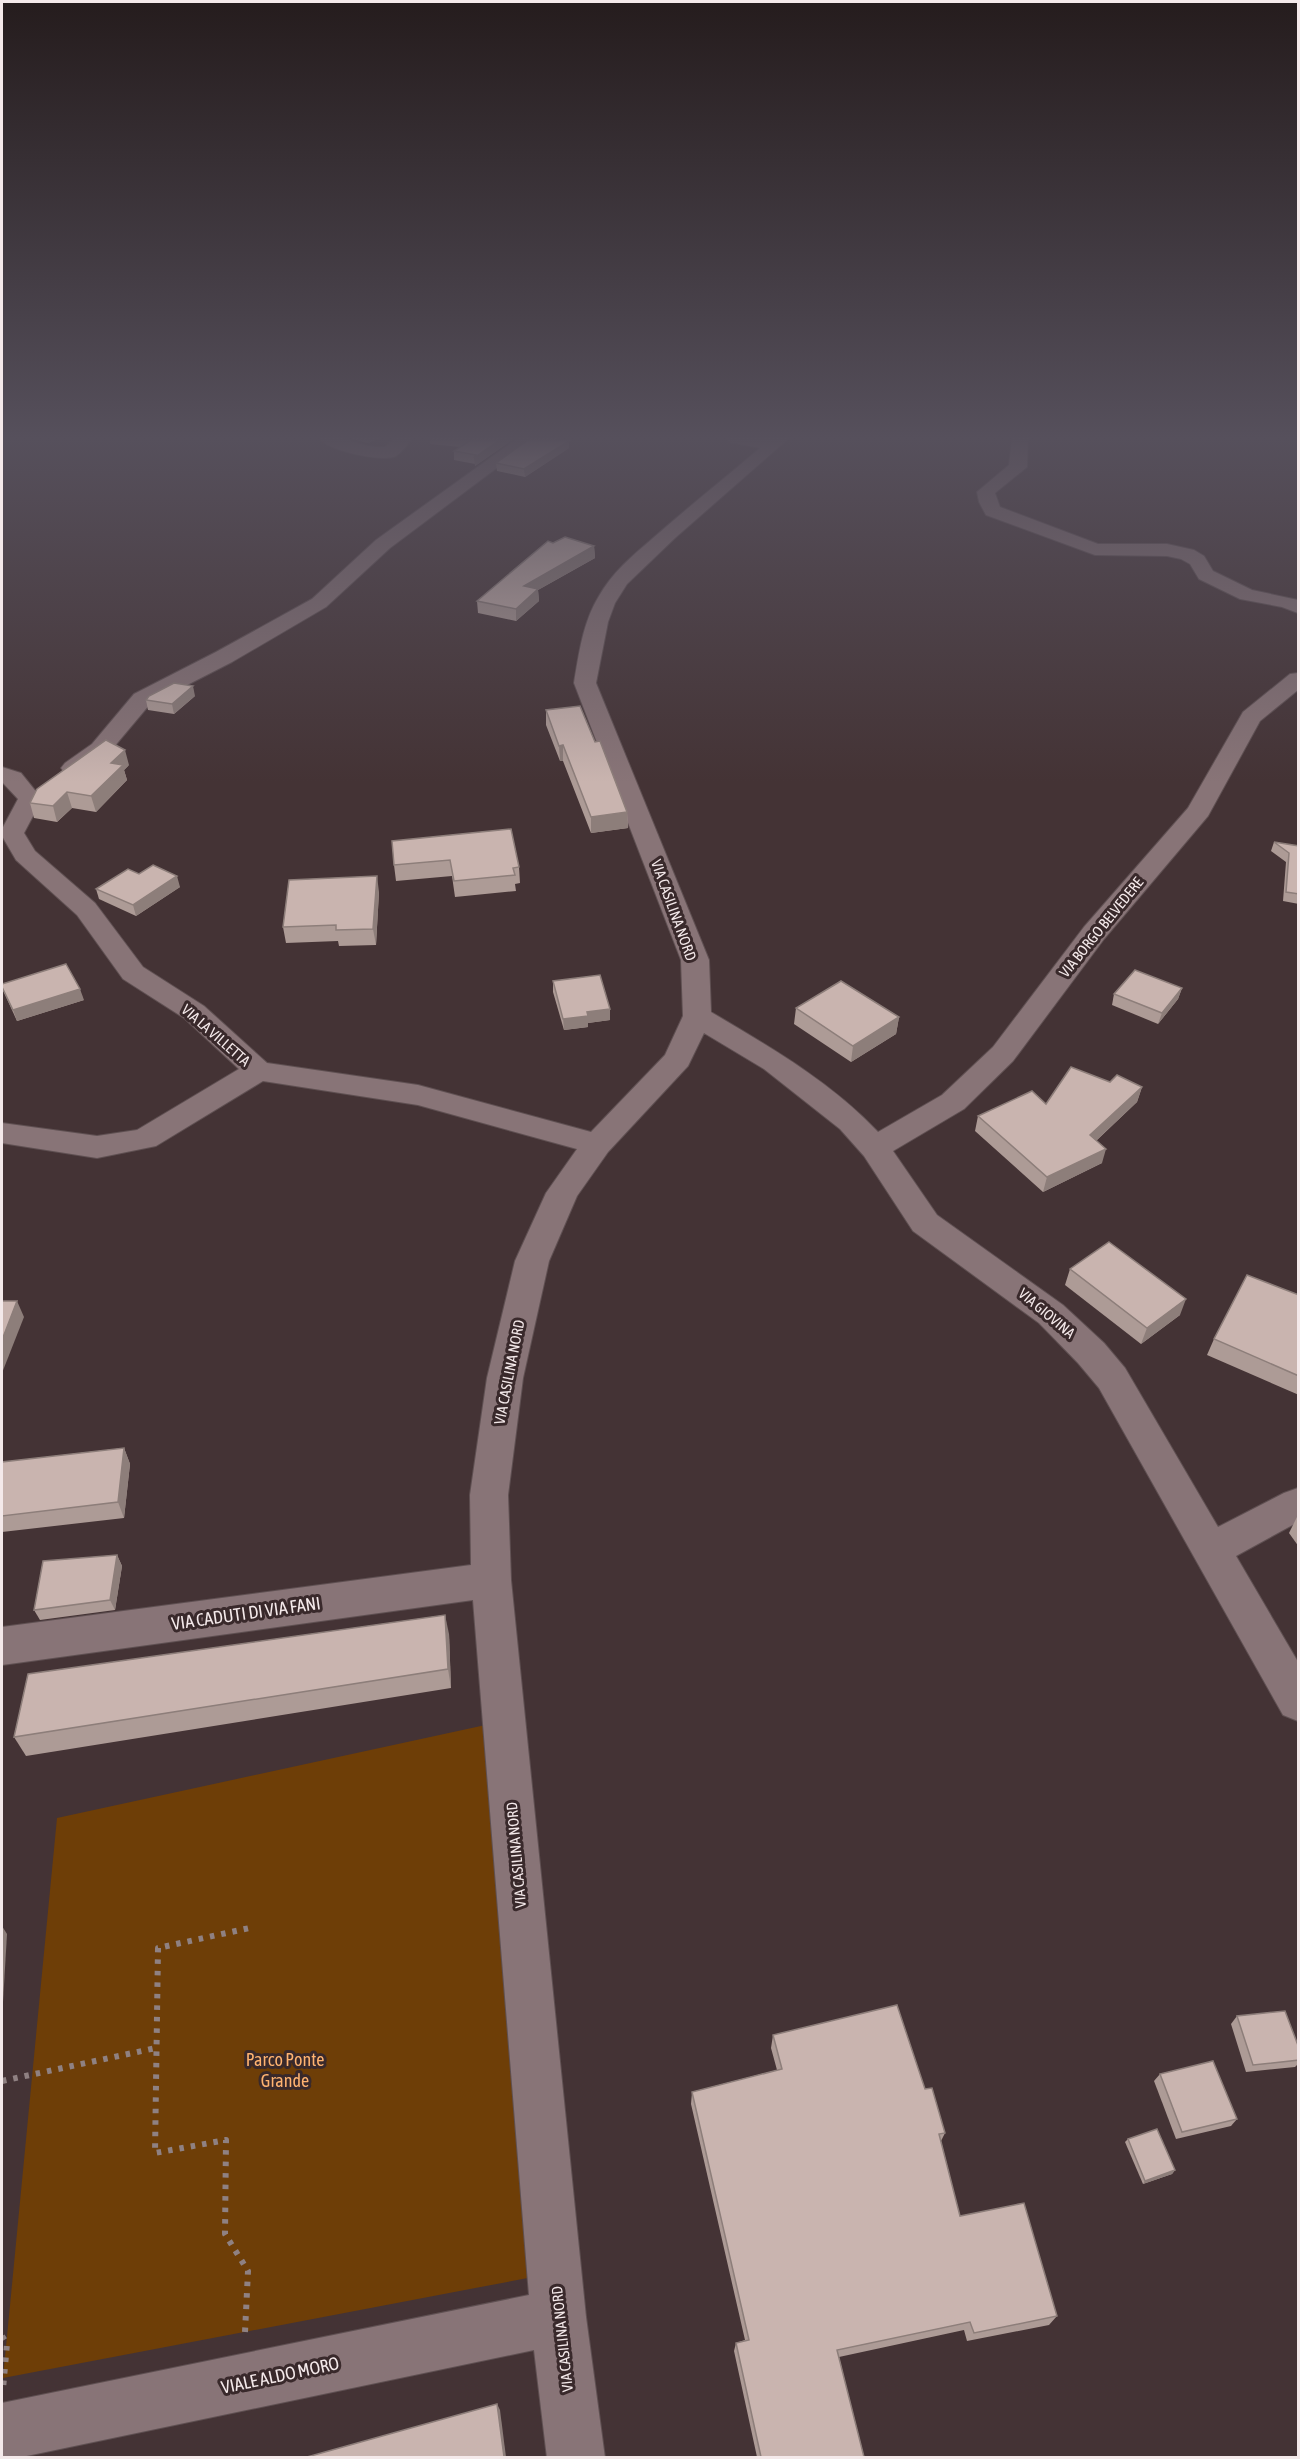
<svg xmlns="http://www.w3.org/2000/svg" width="1300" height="2459" font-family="'Asap Condensed',sans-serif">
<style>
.green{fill:#6e3e07}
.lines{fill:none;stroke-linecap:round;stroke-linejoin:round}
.minor-casing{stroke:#5f5052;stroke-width:2}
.path{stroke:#8f8182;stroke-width:6;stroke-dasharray:4.5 7;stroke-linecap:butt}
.minor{fill:#887477;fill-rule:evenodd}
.wall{fill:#ad9b96}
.shaded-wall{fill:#8d7e7a}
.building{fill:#c9b4af;stroke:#8d7e7a;stroke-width:1.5}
.labels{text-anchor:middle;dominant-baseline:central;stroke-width:6;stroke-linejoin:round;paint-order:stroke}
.street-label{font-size:15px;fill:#f4e9ea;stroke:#39292b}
.near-street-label{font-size:18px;fill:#f4e9ea;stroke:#39292b}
.near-park-label{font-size:18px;fill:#ffb370;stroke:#39292b}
</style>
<rect width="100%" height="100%" fill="#443335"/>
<polygon class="green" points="504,1721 554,2273 3,2378 57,1818"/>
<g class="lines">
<g class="minor-casing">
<g id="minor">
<path d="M319,438C326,438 336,436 343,438C358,443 369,448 385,447L395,438H412C409,443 402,452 396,456C382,463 326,450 319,438Z"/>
<polygon points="518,438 533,438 534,440 390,548 326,607 232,662 150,704 108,754 81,773 73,775 65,773 61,768 65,763 92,744 134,694 216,652 312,599 376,540"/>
<path d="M727,438H789L675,538L627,584L615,603L608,622L596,683L709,960L711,1012C770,1047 831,1082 878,1132L942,1095L993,1047L1084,927L1188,808L1243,712L1290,674L1298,673V690L1260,721L1208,816L1104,939L1013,1061L964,1109L893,1151L937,1215L1063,1305L1104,1343L1125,1368L1218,1527L1284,1493L1298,1488V1522L1236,1556L1298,1662V1721L1283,1715L1099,1388L1078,1363L1039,1323L913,1231L864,1156L840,1129L764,1069L704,1033L688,1066L608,1152L577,1196L549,1261L523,1378L508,1495L511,1580L586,2317L605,2458H547L534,2350L17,2458H2V2403L529,2295L473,1600L2,1665V1627L471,1565L470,1495L487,1378L515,1261L546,1193L577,1149L418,1105L263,1081L156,1146L97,1158L2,1143V1123L97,1136L137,1130L239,1069L184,1018L123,979L77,915L16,860L2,836V829L18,799L2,782V767L21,773L42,799L24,833L35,851L95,903L143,967L204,1006L267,1063L418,1085L591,1132L665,1055L683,1016L681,960L574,683C579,653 583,622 599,596C612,573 632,556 652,539C687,508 724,479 760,448L729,442Z"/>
<polygon points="1012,438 1028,438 1027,467 995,493 1000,507 1098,544 1167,544 1194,550 1204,556 1213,571 1252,590 1298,600 1298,613 1282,607 1240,599 1199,579 1190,564 1181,559 1167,556 1095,555 986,515 979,502 977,492 1009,465"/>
</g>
</g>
<g class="path">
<polyline points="2,2081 156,2048"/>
<polyline points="245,2332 248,2271 225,2234 226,2140 155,2153 158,1948 254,1927"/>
<polyline points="2,2336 7,2344 3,2389"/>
</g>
<use href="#minor" class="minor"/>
</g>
<g class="wall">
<polygon points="352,438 379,438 368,443 352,439"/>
<polygon points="430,438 515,438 475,466 475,464 454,460 454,451 460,447 430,444"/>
<polygon points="569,448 525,477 497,471 496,463"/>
<polygon points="553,543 594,546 595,558 538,590 539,601 516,621 478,613 477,601"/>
<polygon points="195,696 174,714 148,710 146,700"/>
<polygon points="546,710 595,742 627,812 628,828 591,833 563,761 560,761 546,725"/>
<polygon points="129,765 124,770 127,780 96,812 72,808 57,822 34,818 30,803"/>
<polygon points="511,829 519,867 520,883 515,884 516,891 455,897 452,876 396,881 394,865"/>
<polygon points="1274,842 1299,846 1299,904 1283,901 1286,862 1271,851"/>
<polygon points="139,874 180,887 136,916 99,899 96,889"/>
<polygon points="379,892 376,945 339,946 338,941 286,943 283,927"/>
<polygon points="553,981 610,1020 588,1023 588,1027 564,1030 553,992"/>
<polygon points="2,988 84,1000 17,1021"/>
<polygon points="1182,988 1178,999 1158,1024 1112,1005 1114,994"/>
<polygon points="796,1008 899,1017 896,1034 851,1062 794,1024"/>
<polygon points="1110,1082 1142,1087 1137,1102 1096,1141 1102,1163 1043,1192 975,1131 978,1116 1046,1104"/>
<polygon points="1070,1269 1180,1315 1141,1344 1065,1285"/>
<polygon points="1214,1339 1299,1347 1299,1395 1207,1355"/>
<polygon points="124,1448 130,1464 124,1518 2,1532 2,1462"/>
<polygon points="1297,1517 1299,1517 1299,1547 1289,1533"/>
<polygon points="117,1555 122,1566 115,1610 40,1620 34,1610"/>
<polygon points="449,1634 451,1688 26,1756 14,1737"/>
<polygon points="1237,2016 1299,2048 1299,2063 1295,2067 1246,2072 1231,2024"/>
<polygon points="773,2035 925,2089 945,2133 941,2141 960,2216 1057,2316 1049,2325 967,2341 964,2330 839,2357 864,2457 757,2457 734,2351 736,2343 745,2340 691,2104 692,2092 777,2070 771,2048"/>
<polygon points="1160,2074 1237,2119 1231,2126 1176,2139 1154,2081"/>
<polygon points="1128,2139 1175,2170 1172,2174 1143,2184 1125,2142"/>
</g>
<g class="shaded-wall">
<polygon points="367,438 379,438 368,443"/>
<polygon points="502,438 515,438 475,466 474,458"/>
<polygon points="569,441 569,448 525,477 524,469"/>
<polygon points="594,546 595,558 538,590 539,601 516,621 516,609 524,586"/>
<polygon points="193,686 195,696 174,714 172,704"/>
<polygon points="563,745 563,761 560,761 559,746"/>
<polygon points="125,750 129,765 124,770 127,780 96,812 91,796 111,763"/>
<polygon points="67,792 72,808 57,822 53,806"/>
<polygon points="627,812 628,828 591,833 591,817"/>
<polygon points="177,876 180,887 136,916 133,905"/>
<polygon points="377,876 379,892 376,945 373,929"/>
<polygon points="1182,988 1178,999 1158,1024 1162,1013"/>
<polygon points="80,989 84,1000 17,1021 13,1010"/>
<polygon points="610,1009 610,1020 588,1023 588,1027 564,1030 563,1019 587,1012"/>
<polygon points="899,1017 896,1034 851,1062 853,1046"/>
<polygon points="1142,1087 1137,1102 1086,1150 1090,1135"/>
<polygon points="1106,1149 1102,1163 1043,1192 1047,1177"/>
<polygon points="1186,1299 1180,1315 1141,1344 1147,1328"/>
<polygon points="17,1301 24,1317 2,1373 2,1340"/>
<polygon points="124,1448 130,1464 124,1518 118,1502"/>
<polygon points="117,1555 122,1566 115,1610 110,1600"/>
<polygon points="445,1615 449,1634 451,1688 448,1669"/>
<polygon points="2,1926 7,1934 2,2019"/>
<polygon points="1175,2170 1172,2174 1143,2184 1145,2181"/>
<polygon points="497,2404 500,2410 506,2457 504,2457"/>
</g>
<g class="building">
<polygon points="448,438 502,438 474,458 476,455 454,451 471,440"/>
<polygon points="531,438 553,438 569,441 524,469 496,463"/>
<polygon points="565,537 594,546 524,586 538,589 516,609 477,601 548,541 553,543"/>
<polygon points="174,683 193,686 172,704 146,700 149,696"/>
<polygon points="580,706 595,742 600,741 627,812 591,817 563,745 559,746 546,710"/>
<polygon points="106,740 125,750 111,763 123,765 91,796 67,792 53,806 30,803 37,789"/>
<polygon points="511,829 519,867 513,868 515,875 454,881 450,860 394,865 392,841"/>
<polygon points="1274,842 1299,846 1299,894 1286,892 1289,853"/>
<polygon points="153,865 177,876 133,905 96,889 128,869 139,874"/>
<polygon points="377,876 373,929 336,930 336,925 283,927 289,880"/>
<polygon points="66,964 80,989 13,1010 2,987 2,984"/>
<polygon points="1135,970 1182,988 1162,1013 1114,994"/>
<polygon points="600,975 610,1009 587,1012 588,1016 563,1019 553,981"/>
<polygon points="841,981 899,1017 853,1046 796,1008"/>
<polygon points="1071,1067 1110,1082 1117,1075 1142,1087 1090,1135 1106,1149 1047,1177 978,1116 1032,1091 1046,1104"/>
<polygon points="1109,1242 1186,1299 1147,1328 1070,1269"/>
<polygon points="1247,1275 1299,1295 1299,1376 1214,1339"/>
<polygon points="2,1301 17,1301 2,1340"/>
<polygon points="124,1448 118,1502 2,1516 2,1462"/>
<polygon points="117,1555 110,1600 34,1610 43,1561"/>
<polygon points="445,1615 448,1669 14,1737 28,1674"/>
<polygon points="897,2005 925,2089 932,2088 945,2133 939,2134 960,2216 1024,2203 1057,2316 974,2333 970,2322 837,2350 864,2457 761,2457 736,2343 749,2340 692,2092 782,2069 773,2035"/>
<polygon points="1285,2011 1299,2048 1299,2060 1253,2065 1237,2016"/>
<polygon points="1213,2061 1237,2119 1182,2132 1160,2074"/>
<polygon points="1157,2129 1175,2170 1145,2181 1128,2139"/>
<polygon points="497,2404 504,2457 307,2457"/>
</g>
<linearGradient id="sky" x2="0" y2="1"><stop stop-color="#251c1d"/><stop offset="0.56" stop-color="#56505c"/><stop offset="1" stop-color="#56505c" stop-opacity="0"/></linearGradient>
<rect width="1300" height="782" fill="url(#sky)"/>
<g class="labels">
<g class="street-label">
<text transform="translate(674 910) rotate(70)">VIA CASILINA NORD</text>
<text transform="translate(1101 927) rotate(-51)">VIA BORGO BELVEDERE</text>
<text transform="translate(216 1035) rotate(41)">VIA LA VILLETTA</text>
<text transform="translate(1047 1313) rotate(40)">VIA GIOVINA</text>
<text transform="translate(509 1372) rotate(-79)">VIA CASILINA NORD</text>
<text transform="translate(516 1855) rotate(-95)">VIA CASILINA NORD</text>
<text transform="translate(562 2339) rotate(-96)">VIA CASILINA NORD</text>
</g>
<g class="near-street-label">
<text transform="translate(246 1613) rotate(-8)">VIA CADUTI DI VIA FANI</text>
<text transform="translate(280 2375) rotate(-12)">VIALE ALDO MORO</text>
</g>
<g class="near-park-label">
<text x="285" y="2059">Parco Ponte<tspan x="285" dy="21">Grande</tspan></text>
</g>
</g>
<rect width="1300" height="2459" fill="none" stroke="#f4e9ea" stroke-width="6"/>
</svg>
